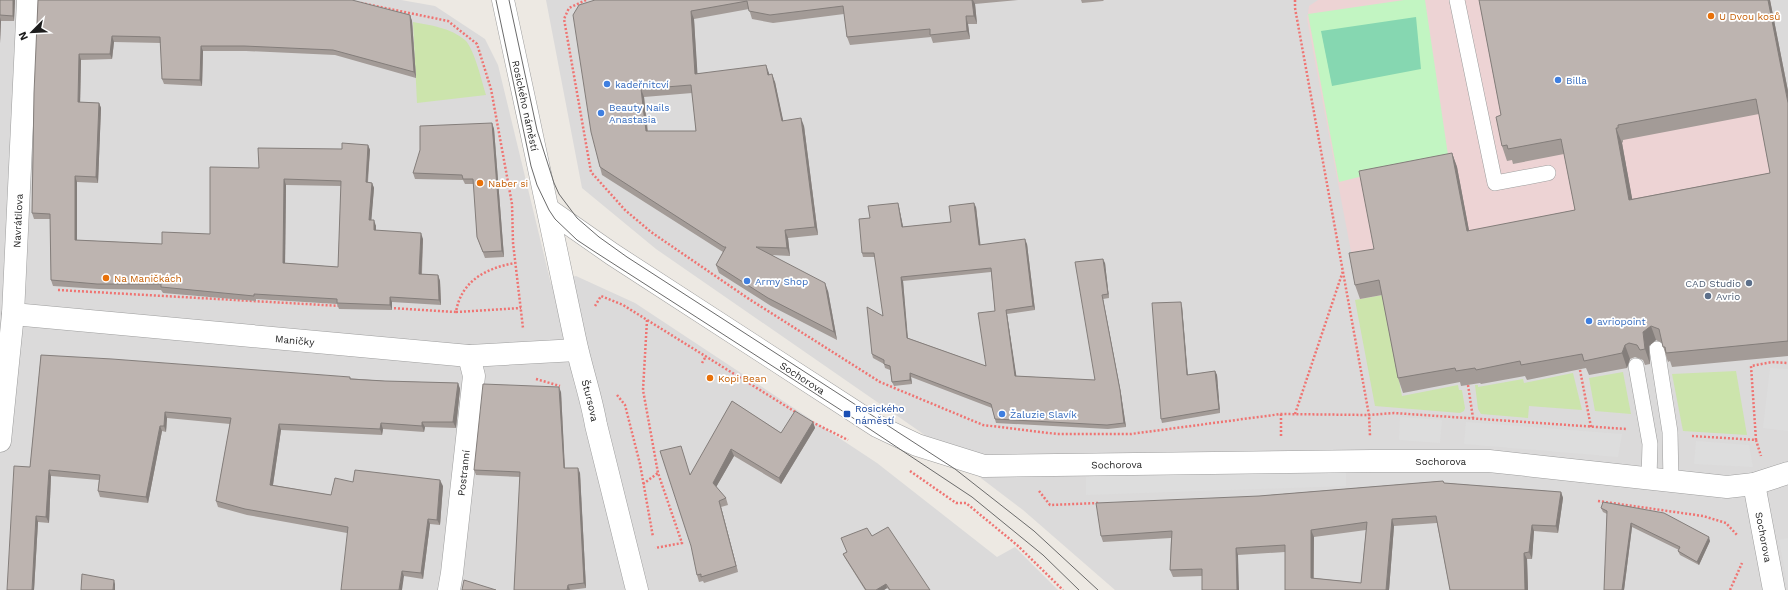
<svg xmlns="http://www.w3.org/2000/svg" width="1788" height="590" font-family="'Work Sans',sans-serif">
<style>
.residential{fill:#dbdada}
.commercial{fill:#edd3d4}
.grass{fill:#cce4ac}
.park{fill:#c2f5c2}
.pitch{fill:#86d7b1}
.parking{fill:#ddd}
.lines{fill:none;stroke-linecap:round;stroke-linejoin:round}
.service-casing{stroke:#9e9e9e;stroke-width:16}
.minor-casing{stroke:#9e9e9e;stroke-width:23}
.path{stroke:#ef7472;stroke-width:2.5;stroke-dasharray:2 2;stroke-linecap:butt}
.service{stroke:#fff;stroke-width:15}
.minor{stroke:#fff;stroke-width:22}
.tram{stroke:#6b6b6b;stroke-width:1}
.wall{fill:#a39b97;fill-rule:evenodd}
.shaded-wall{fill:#847e7b}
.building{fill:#bdb4b0;stroke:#847e7b;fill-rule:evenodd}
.food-dot{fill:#e8710a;stroke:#fff;stroke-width:1.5}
.shop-dot{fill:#3f7fe0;stroke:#fff;stroke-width:1.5}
.service-dot{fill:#5c6f8a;stroke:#fff;stroke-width:1.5}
.transit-dot{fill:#1a4fb4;stroke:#fff;stroke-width:1.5}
.labels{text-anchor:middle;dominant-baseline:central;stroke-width:3.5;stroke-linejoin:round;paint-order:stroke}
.food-label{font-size:10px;fill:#c56008;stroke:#fff;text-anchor:start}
.shop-label{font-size:10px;fill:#366cbe;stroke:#fff;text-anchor:start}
.street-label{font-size:10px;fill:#1d1d1d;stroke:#fff}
.service-label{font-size:10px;fill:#4e5e75;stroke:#fff;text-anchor:end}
.transit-label{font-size:10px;fill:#164399;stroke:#fff;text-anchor:start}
</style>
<rect width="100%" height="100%" fill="#ede9e3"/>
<g class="residential">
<polygon points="0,0 401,0 435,6 485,39 498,65 551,284 576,276 635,303 877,463 997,557 1015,547 1058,590 0,590"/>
<polygon points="546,0 1788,0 1788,590 1115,590 1023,510 919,431 656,249 582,188"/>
</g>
<polygon class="commercial" points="1318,0 1770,0 1788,219 1360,299 1307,19 1309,6"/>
<g class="grass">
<path d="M413,22C430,25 451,28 465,40C474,48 482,82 486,95L417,103Z"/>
<polygon points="1383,295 1402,396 1458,385 1459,390 1462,390 1465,408 1464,411 1460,413 1375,406 1355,300"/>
<polygon points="1736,371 1747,435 1683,431 1672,374"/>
<polygon points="1623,372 1631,414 1595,411 1589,378"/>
<polygon points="1573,373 1582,410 1529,406 1528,418 1481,414 1478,409 1475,385 1478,385 1478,387 1523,379 1524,383"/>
</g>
<polygon class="park" points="1404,0 1425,0 1448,155 1339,182 1308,14"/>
<polygon class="pitch" points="1416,17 1421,69 1332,86 1321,31"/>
<g class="parking">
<polygon points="1770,368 1788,369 1788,431 1763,428"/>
<polygon points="1400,417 1442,420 1440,443 1399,440"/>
<polygon points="1466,422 1622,434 1618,457 1464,444"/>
<polygon points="1696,441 1749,445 1753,467 1694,464"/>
<polygon points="1346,467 1346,486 1086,495 1086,477"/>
<polygon points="1788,538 1788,588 1779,540"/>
</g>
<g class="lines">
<g class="service-casing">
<g id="service">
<polyline points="1457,0 1495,183 1548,173"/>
<polyline points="1657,349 1670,432 1671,481"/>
<polyline points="1636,366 1650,444 1649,478"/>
</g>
</g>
<g class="minor-casing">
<g id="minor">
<path id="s1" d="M503,0C527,113 552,226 575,339C581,368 591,396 596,425L637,590"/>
<path id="s2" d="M549,210L612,254L877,426L917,445L984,466L1371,461H1489L1727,487L1754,484L1788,473"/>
<path id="s3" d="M13,314L469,356L577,350"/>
<path id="s4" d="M0,441L13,314L28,0"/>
<path id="s5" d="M1754,484L1774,590"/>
<path id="s6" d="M449,590L452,573L474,376L469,356"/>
</g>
</g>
<g class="path">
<polyline points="586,0 569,8 564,19 591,172 625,210 651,232 749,299 880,382 983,425 1057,434 1131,434 1281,414 1369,415 1394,413 1626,429"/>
<polyline points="1295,0 1295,8 1369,415 1370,436"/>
<polyline points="361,3 448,21 477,44 491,89 512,204 513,243 523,328"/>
<polyline points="58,290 341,306"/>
<polyline points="595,306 601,296 623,305 797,413"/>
<path d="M390,308L456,312C461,281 486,268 515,263"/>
<polyline points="456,312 521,308"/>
<polyline points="647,320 643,390 658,473"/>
<polyline points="702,363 706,356"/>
<polyline points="1580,370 1591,427"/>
<polyline points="536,379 560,386"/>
<polyline points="1468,385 1473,418"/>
<polyline points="617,395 625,405 640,464 653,537"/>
<polyline points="1281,414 1281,438"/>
<polyline points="1295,414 1343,271"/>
<polyline points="812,422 848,440"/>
<polyline points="1692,436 1756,440 1761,456"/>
<polyline points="1756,440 1751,366 1772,362 1788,363"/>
<polyline points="910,471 956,503 966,503 1017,545 1063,590"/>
<polyline points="643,484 658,473 682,543 655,548"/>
<polyline points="1039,491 1050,505 1099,503"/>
<polyline points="1598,501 1703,516 1726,523 1737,535"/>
<polyline points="1730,590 1742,563"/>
</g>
<use href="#service" class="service"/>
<use href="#minor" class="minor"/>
<g class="tram">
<polyline points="496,0 531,166 537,185 549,210 555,219 577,240 592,250 847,414 972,497 1043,555 1079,590"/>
<polyline points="509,0 537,130 554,183 559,194 577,218 599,237 627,257 955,469 1034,531 1098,590"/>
</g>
</g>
<g class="wall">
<polygon points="0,0 15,0 14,21 1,21 0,43"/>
<path d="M38,0L410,15L412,21L416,78L335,55L246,51H203L202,86L164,84L162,79L161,43L114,42L112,59L81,60L80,102L99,103L101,108L98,183L77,182V240L162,244L210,234L259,168L342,149L368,145L370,150L368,182L372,183L374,188L371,220L376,226V231L423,239L422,274L438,275L440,281L441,305L392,302V310L339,309L337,304L256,299V301L163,293L161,290L99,289L53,286L51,280L50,219H34L32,213ZM286,185L341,186L338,267L285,263Z"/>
<path d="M595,0H1018L975,4L977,24H968L970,39L933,43L931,37L850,45L847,37L844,14L773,23L752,19L749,9L694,19L697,73H769V75L775,82L783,121L804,126L818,235L788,238L790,256L772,255L828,291L837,340L771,306L719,273L716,265L723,252L602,175L600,167ZM692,93L696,131H648L644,97Z"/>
<polygon points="1081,0 1104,0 1103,1 1082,3"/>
<path d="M1479,0H1770L1788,91V356L1672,367L1670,361L1668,362L1662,343L1656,340L1649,346L1650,364L1645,365L1643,360L1635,357L1630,359L1627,368L1589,375L1586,368L1527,380L1525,376L1481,384L1480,383L1461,386L1460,382L1403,393L1398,378L1382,295L1360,299L1355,285L1374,249L1452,153L1457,167L1469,231L1575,210L1564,154L1513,164L1512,160L1507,161L1502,146L1501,115ZM1759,114L1770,173L1632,199L1622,143L1623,142V140Z"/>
<polygon points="492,123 494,129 504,257 485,258 477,237 474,184 465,184 463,180 415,179 413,173"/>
<path d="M899,207L903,227L951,222L976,207L980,245L1027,244L1035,310L1007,314L1016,376L1095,380L1105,263L1109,298L1103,299L1121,394L1126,427L1108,429L996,423L992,408L911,377L912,384L894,386L892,382L890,370L885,368L884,364L873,358L872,354L883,316L875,257H863L862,253L870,218ZM991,272L995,311L986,366L908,338L903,281Z"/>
<polygon points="1182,306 1188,375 1215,371 1217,375 1220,413 1162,423 1161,419"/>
<polygon points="41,355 385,381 458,383 460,389 456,428 425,427 424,432 383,429 382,435 281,430 273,485 331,495 353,482 443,486 440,525 430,524 423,579 404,576 347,533 247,515 218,507 216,501 230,424 167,418 166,432 162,431 148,503 100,497 98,491 99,480 51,476 49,523 38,522 34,590 30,467"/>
<polygon points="561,392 565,468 580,473 586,588 570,590 514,590 520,477 476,475 474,470"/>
<polygon points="732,401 781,433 813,422 815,428 781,484 734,456 716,487 726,498 728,505 721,507 738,572 704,583 703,581 699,582 697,575 691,475"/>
<path d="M1443,481L1444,483L1561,492L1563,498L1558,533L1534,531L1532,559H1527L1528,590H1450L1437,523L1394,526L1389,590H1285V552L1238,555L1202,576L1173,577L1170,570L1171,538L1103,542L1101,536L1259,496ZM1366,530L1361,583L1314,578V537Z"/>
<polygon points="1601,508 1710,541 1699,565 1680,555 1678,551 1679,550 1632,527 1624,590 1604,590 1607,514 1603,512"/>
<polygon points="872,536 930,590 889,590 887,588 884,590 865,590 845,558 843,554"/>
</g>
<g class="shaded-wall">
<polygon points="13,0 15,0 14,21 13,16"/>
<polygon points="972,0 973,0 975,4 977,24 974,16"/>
<polygon points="1768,0 1770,0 1788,91 1788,103"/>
<polygon points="691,11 694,19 698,82 695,74"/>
<polygon points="410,15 412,21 416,78 414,72"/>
<polygon points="966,16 968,24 970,39 967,31"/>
<polygon points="0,17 1,21 0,43"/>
<polygon points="112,36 114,42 112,59 110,54"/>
<polygon points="201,46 203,51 202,86 200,80"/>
<polygon points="79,54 81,60 80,108 78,102"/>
<polygon points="766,65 769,73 771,83 768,75"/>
<polygon points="772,74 775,82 785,129 782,121"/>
<polygon points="641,89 644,97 648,139 646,131"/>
<polygon points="99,103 101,108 98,183 96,177"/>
<polygon points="801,118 804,126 818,235 815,227"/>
<polygon points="492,123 494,129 504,257 502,251"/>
<polygon points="1616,128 1622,143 1635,214 1629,200"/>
<polygon points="368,145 370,150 367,187 366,182"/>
<polygon points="1452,153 1457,167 1472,246 1467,231"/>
<polygon points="75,176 77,182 77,246 75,240"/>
<polygon points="284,179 286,185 285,268 283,263"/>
<polygon points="372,183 374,188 371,225 369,220"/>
<polygon points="898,203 899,207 904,231 902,227"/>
<polygon points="974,203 976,207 981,249 979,245"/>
<polygon points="374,220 376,226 376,236 374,230"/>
<polygon points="785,230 788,238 790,256 787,248"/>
<polygon points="421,233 423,239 421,280 419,274"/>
<polygon points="1025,239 1027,244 1035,310 1033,306"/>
<polygon points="1103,259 1105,263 1109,298 1108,294"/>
<polygon points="438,275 440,281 441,305 439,300"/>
<polygon points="901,277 903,281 908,342 907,338"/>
<polygon points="825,283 828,291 837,340 834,332"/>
<polygon points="1102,295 1103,299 1121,394 1126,427 1124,423"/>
<polygon points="390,297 392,302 392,310 390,305"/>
<polygon points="1181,302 1182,306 1188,379 1187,375"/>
<polygon points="1006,310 1007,314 1017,380 1015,376"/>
<polygon points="1651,326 1656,340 1649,346 1650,364 1645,349 1643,332"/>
<polygon points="1625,345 1630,359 1627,368 1622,353"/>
<polygon points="1215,371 1217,375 1220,413 1219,409"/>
<polygon points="910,373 911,377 912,384 910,380"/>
<polygon points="458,383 460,389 456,428 453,422"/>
<polygon points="559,387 561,392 565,473 564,468"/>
<polygon points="165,412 167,418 166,432 164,426"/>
<polygon points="422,422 425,427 424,432 422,426"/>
<polygon points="813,422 815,428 781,484 779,478"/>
<polygon points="381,423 383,429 382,435 380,429"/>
<polygon points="279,424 281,430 272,491 270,485"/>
<polygon points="160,426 162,431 148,503 146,497"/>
<polygon points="731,449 734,456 715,489 713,483"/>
<polygon points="578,468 580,473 586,588 584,583"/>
<polygon points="49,470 51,476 49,523 46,517"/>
<polygon points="440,480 443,486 440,525 437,520"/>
<polygon points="1561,492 1563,498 1558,533 1556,526"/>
<polygon points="719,501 721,507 738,572 736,566"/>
<polygon points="36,516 38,522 34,590 32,590"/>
<polygon points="428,519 430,524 423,579 421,573"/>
<polygon points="1392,519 1394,526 1389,590 1386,590"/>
<polygon points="1631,523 1632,527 1624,590 1622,590"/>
<polygon points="1532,525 1534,531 1532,559 1529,552"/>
<polygon points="1311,530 1314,537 1313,585 1311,578"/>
<polygon points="1709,537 1710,541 1699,565 1697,562"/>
<polygon points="1236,548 1238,555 1239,590 1237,590"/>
<polygon points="1524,553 1527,559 1528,590 1525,590"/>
<polygon points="402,571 404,576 402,590 399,590"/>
<polygon points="114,580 115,584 115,590 113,590"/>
<polygon points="886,584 887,588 884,590 876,590"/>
<polygon points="568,585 570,590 567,590"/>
</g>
<g class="building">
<polygon points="0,0 13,0 13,16 0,15"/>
<path d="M38,0H352L410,15L414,72L333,50L244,46H201L200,80L162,79L160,37L112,36L110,54H79L78,102L99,103L96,177L75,176V240L162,244V232L210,234V167L259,168L258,148L342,149V143L368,145L366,182L372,183L369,220H374V230L421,233L419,274L438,275L439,300L390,297V305L337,303V299L254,294V296L161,287V284H97L51,280L50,214L32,213L34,93ZM284,179L341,181L338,267L283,263Z"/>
<path d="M595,0H972L974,16H966L967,31L930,35V29L847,37L843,6L770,15L749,11L747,1L691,11L695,74L766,65L768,75L772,74L782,121L801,118L815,227L785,230L787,248L756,247L825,283L834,332L768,298L716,265L726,247H724L600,167L591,132L573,15L579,5ZM691,85L696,131H646L641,89Z"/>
<path d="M1479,0H1768L1788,103V341L1666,353L1665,347H1663L1659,329L1651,326L1643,332L1645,349L1640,350L1637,345L1629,343L1625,345L1622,353L1584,361L1582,354L1521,365L1520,361L1476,370L1475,368L1456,371L1455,368L1398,378L1379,280L1355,285L1349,253L1374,249L1359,171L1452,153L1467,231L1575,210L1561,139L1508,149L1507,145L1502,146L1496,117L1501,115ZM1756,99L1770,173L1629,200L1616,128H1618V125Z"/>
<polygon points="492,123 502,251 483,252 477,237 473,179 463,179 462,175 413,173 420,150 420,126"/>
<path d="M898,203L902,227L951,222L949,206L974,203L979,245L1025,239L1033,306L1006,310L1015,376L1095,380L1075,262L1103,259L1108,294L1102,295L1120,390L1124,423L1107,425L995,419L991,404L910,373V380L892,382L890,366L884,364V360L872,354L867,307L883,316L874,253H862L859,219L870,218L868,206ZM991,268L995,311L978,313L986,366L907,338L901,277Z"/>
<polygon points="1181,302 1187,375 1215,371 1219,409 1161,419 1152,303"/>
<polygon points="41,355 112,359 350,377 350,379 385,381 458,383 453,422 422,422 422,426 381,423 380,429 279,424 270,485 331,495 335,478 353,482 355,470 440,480 437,520 428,519 421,573 402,571 399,590 341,590 348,527 245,509 216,501 231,418 165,412 164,426 160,426 146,497 98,491 100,475 49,470 46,517 36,516 32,590 7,590 14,466 30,467"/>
<polygon points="483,384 559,387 564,468 578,468 584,583 568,585 567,590 514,590 520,472 474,470"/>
<polygon points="732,401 781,433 795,411 813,422 779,478 731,449 713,483 726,498 719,501 736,566 701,577 701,574 697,575 691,546 660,451 681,446 690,475"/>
<path d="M1443,481L1444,483L1561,492L1556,526L1532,525L1529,552L1524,553L1525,590H1450L1436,516L1392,519L1386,590H1285V545L1236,548L1237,590H1202V569L1170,570L1172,531L1101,536L1096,503L1259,496ZM1367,522L1361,583L1311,578V530Z"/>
<polygon points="1603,502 1664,513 1709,537 1697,562 1678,551 1680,547 1631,523 1622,590 1604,590 1607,511 1601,508"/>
<polygon points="888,527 930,590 890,590 886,584 876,590 866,590 843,554 847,552 841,538 867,528 872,536"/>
<polygon points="82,574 114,580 113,590 81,590"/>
<polygon points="464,580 496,590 462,590"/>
</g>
<g class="food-dot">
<circle cx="1711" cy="16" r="4"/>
<circle cx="480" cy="183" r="4"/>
<circle cx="106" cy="278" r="4"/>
<circle cx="710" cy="378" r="4"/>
</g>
<g class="shop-dot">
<circle cx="1558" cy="80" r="4"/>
<circle cx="607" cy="84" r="4"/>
<circle cx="601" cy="113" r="4"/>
<circle cx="747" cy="281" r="4"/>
<circle cx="1589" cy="321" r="4"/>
<circle cx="1002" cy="414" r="4"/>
</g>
<g class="service-dot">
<circle cx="1749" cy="283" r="4"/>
<circle cx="1708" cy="296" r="4"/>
</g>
<rect class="transit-dot" x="843" y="410" width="8" height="8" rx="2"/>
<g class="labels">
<g class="food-label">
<text x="1719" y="16">U Dvou kosů</text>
<text x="488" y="183">Naber si</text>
<text x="114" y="278">Na Maničkách</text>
<text x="718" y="378">Kopi Bean</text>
</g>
<g class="shop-label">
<text x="1566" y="80">Billa</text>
<text x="615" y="84">kadeřnitcví</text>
<text x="609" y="107">Beauty Nails<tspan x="609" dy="12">Anastasia</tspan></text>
<text x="755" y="281">Army Shop</text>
<text x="1597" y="321">avriopoint</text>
<text x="1010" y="414">Žaluzie Slavík</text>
</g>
<g class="street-label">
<text stroke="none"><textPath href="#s1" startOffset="108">Rosického náměstí</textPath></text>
<text stroke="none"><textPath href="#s4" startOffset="221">Navrátilova</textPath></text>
<text stroke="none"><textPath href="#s3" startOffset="283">Maničky</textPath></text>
<text stroke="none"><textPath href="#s2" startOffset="304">Sochorova</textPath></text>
<text stroke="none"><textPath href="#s1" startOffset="410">Štursova</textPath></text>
<text stroke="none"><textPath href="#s2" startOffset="964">Sochorova</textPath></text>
<text stroke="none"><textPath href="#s2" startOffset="640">Sochorova</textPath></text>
<text stroke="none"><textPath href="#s6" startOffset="118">Postranní</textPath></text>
<text stroke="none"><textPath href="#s5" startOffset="54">Sochorova</textPath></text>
</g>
<g class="service-label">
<text x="1741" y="283">CAD Studio</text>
<text x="1716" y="296" text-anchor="start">Avrio</text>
</g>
<g class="transit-label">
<text x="855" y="408">Rosického<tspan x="855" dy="12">náměstí</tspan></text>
</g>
</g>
<g transform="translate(32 32) rotate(246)" stroke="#ffffff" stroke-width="3" paint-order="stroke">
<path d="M0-3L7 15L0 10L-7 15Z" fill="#1d1d1d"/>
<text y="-6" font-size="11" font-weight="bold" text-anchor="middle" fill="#1d1d1d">N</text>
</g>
</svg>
